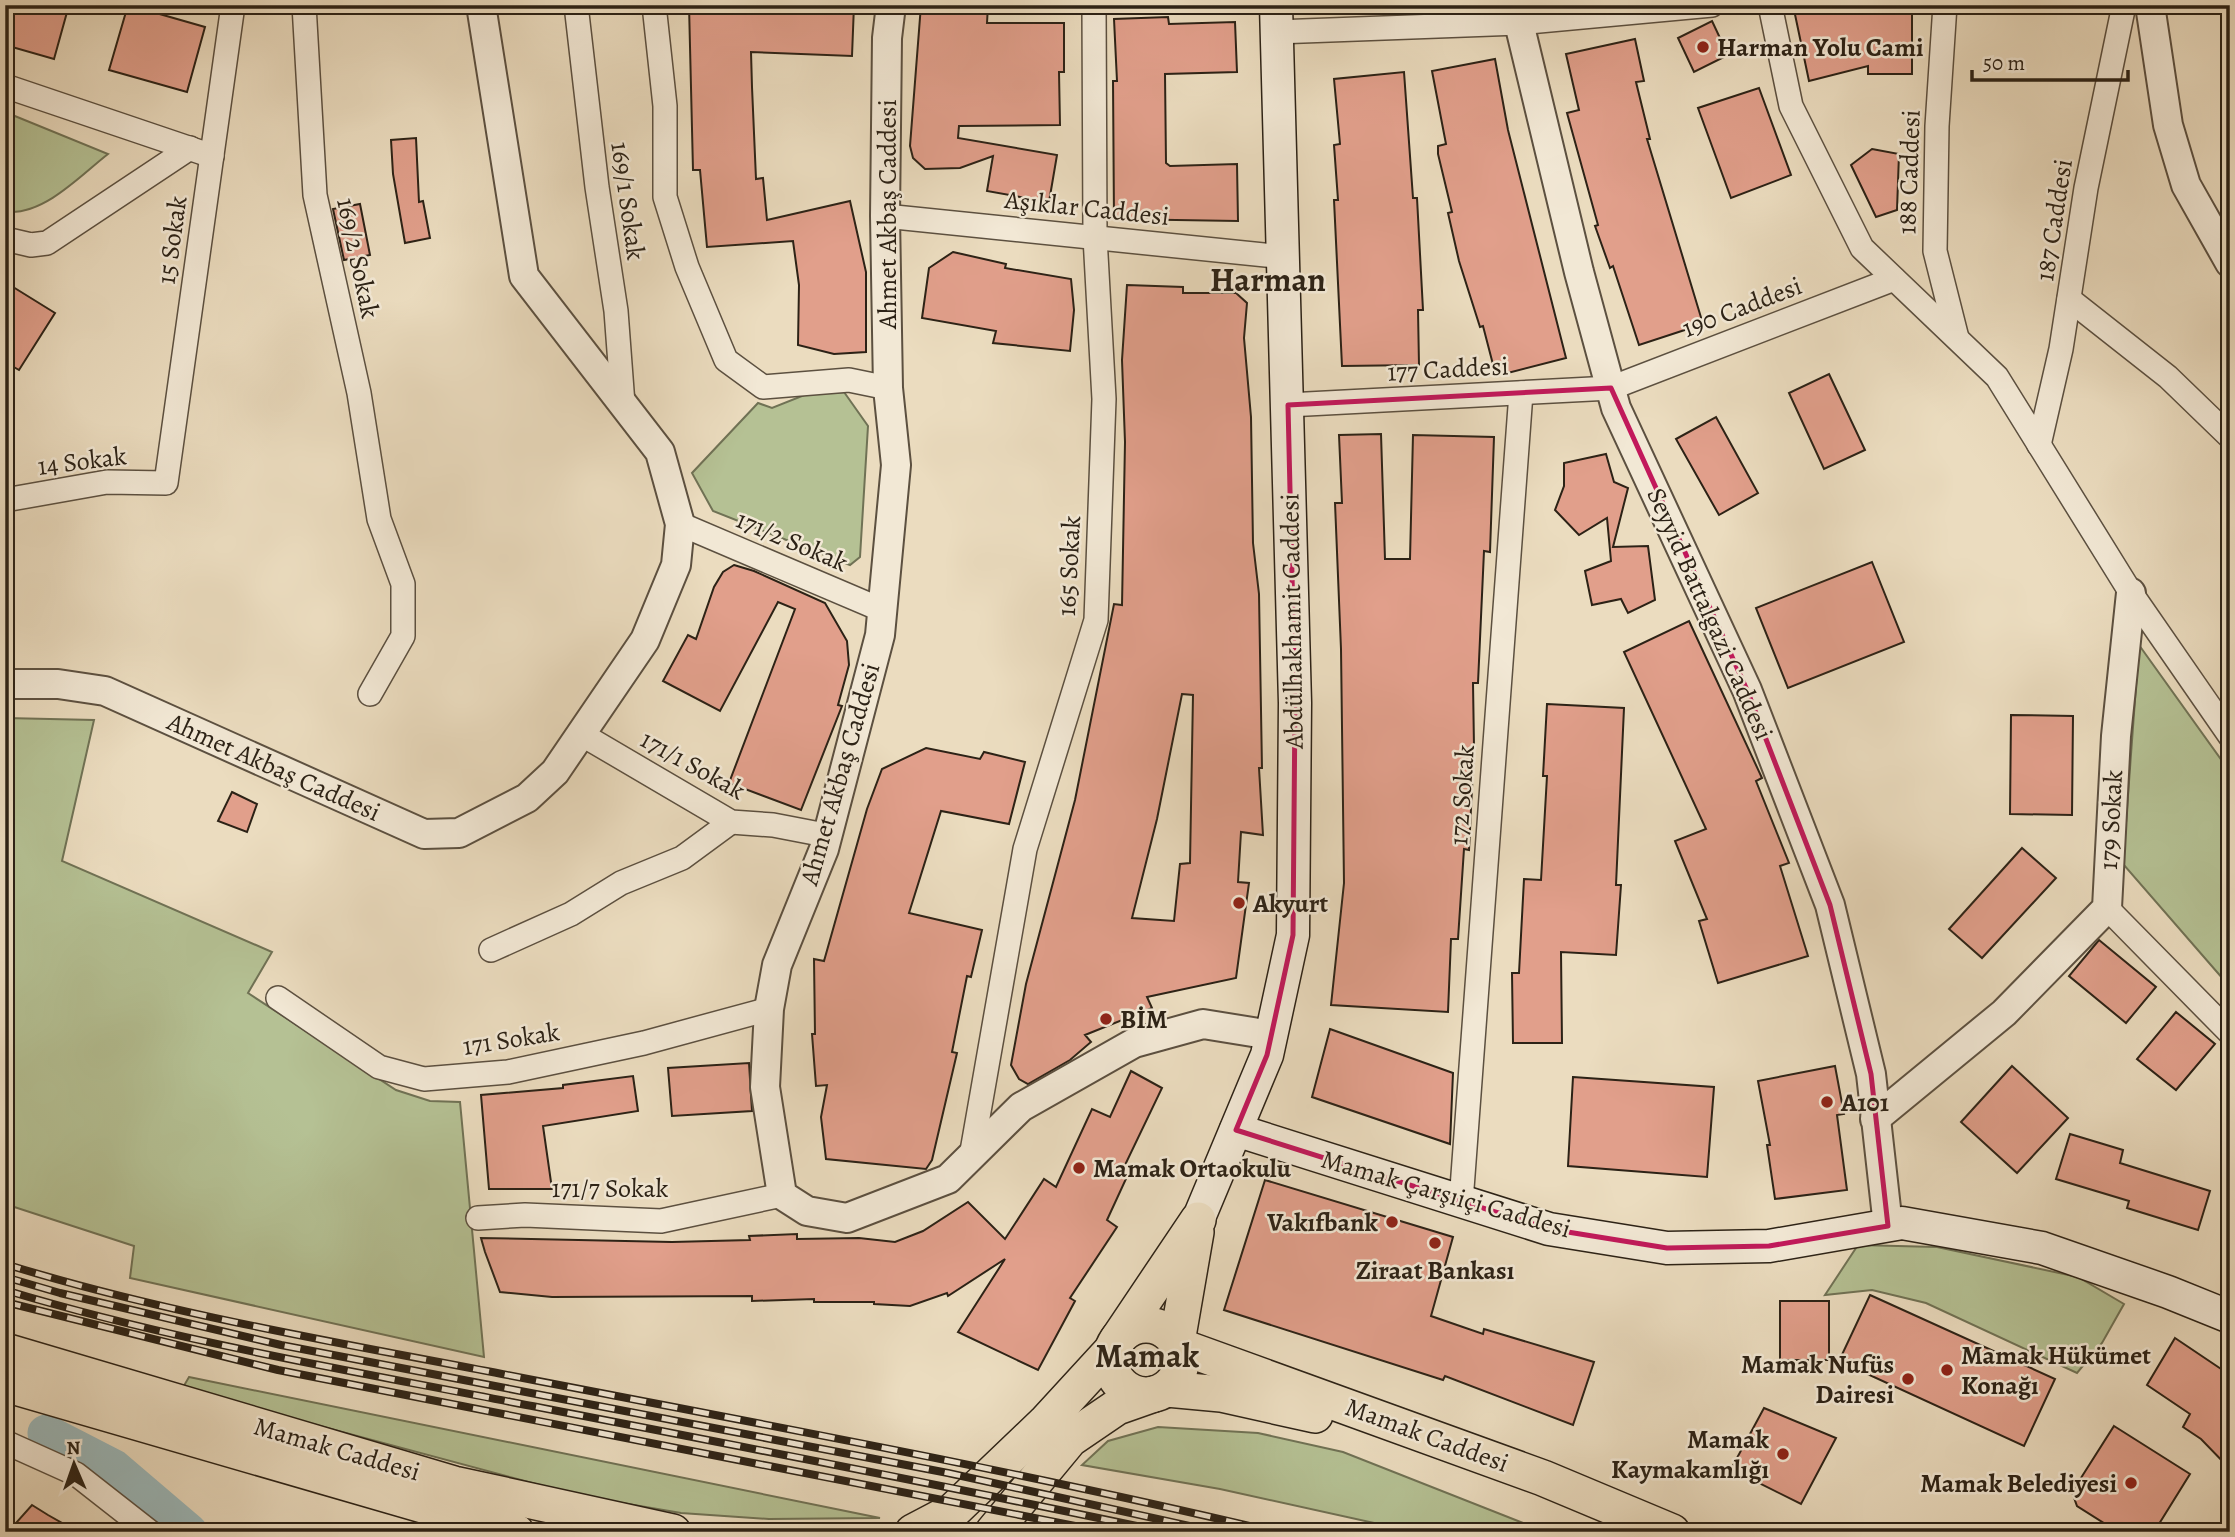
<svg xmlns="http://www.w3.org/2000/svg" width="2235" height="1537" font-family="Alegreya,serif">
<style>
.green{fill:#b5c194;stroke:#707255;stroke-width:2}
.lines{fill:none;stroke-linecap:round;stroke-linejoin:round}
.river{stroke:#9cb9bb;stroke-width:37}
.building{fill:#e19f8b;stroke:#2c2216;stroke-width:2;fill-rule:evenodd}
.minor-casing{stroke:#5c5040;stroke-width:26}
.tertiary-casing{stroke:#5c5040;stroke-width:32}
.secondary-casing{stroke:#2c2216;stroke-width:35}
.primary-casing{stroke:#2c2216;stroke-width:38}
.minor{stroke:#f2e8d5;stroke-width:23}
.tertiary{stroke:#f2e8d5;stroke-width:28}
.secondary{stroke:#f2e8d5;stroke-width:32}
.primary{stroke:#ebdcbf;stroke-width:35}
.rail-casing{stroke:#2c2216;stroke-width:8}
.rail{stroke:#f2e8d5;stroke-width:5;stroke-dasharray:16;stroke-linecap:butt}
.marked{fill:none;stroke:#c2185b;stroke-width:5;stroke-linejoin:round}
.poi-dot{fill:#8f2418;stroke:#f2e8d5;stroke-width:2.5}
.labels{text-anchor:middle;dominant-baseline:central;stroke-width:5;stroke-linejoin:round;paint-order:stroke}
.poi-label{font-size:26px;font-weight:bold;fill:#2c2216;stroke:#f2e8d5;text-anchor:start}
.street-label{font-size:26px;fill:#2c2216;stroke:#f2e8d5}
.district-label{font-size:33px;font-weight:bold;fill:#2c2216;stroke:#f2e8d5}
</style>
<rect width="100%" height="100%" fill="#ebdcbf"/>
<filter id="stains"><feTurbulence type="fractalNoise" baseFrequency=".00286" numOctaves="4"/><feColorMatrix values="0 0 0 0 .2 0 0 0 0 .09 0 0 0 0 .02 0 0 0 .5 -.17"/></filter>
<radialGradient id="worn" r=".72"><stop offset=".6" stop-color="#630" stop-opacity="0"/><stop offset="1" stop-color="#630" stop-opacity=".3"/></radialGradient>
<g class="green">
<path d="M5,112L108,154C81,175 47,212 11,212L5,205Z"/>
<polygon points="844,392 868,426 860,557 850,565 713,511 692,473 758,403 772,408 807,394"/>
<polygon points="2139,645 2230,772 2230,987 2123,864"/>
<polygon points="5,718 94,720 62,861 272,952 248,993 396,1090 430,1101 460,1102 484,1357 130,1278 134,1246 5,1204"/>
<polygon points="1858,1245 1937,1247 2078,1277 2124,1304 2102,1343 2077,1373 1926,1303 1872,1290 1825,1295"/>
<polygon points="189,1377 880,1518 769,1519 681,1513 581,1496 182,1389"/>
<polygon points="1158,1427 1258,1433 1343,1452 1546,1532 1415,1532 1220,1489 1082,1465 1108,1441"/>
</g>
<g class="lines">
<polyline class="river" points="46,1433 114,1468 189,1532"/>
</g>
<g class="building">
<polygon points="5,5 69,5 54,59 5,45"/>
<polygon points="128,5 205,27 187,92 109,70"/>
<polygon points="689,5 854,5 852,56 751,52 752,87 756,179 763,178 767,220 850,201 866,272 866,352 834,354 798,345 799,285 793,241 707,247 700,170 693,170"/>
<polygon points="921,5 988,5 987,23 1064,23 1064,72 1059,72 1060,125 959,126 958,138 1057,155 1049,202 987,191 993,156 960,168 925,169 913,158 910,146"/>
<polygon points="1793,5 1912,5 1912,74 1868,74 1868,66 1809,81"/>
<polygon points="1168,17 1169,24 1235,22 1237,72 1165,74 1166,163 1170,166 1237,164 1238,221 1114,219 1113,81 1117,81 1114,19"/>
<polygon points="1712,21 1728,55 1694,72 1678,38"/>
<polygon points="1635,39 1644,81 1636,82 1650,139 1647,139 1703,324 1639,345 1613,266 1610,268 1595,226 1598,225 1567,113 1579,110 1566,54"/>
<polygon points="1495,59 1508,130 1566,358 1496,376 1483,326 1480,327 1459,261 1448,213 1452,212 1438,154 1438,146 1446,144 1432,71"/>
<polygon points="1404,72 1413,198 1417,198 1423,310 1418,310 1419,365 1342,366 1334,200 1338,200 1334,145 1340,144 1334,79"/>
<polygon points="1759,88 1791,175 1731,198 1698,108"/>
<polygon points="416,138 419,202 423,201 430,238 405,243 393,174 391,140"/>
<polygon points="1872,149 1899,154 1897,210 1876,217 1851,165"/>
<polygon points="360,204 370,255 344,260 333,209"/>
<polygon points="953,252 1006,264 1005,268 1071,279 1074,310 1070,351 993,343 996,331 922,318 929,268"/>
<polygon points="5,282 55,313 19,370 5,362"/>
<path d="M1127,285L1183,287V293H1236L1247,303L1244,338L1251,417L1253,543L1259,594L1262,768H1259L1263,835L1241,832L1238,882L1249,883L1236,978L1147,997L1152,1008L1085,1035L1091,1042L1070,1060L1028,1084L1019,1079L1011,1065L1026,984L1075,800L1114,604L1122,605L1125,442L1122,360ZM1182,694L1193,695L1190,863L1180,864L1174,921L1132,918L1157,819Z"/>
<polygon points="1829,374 1865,450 1824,469 1789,393"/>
<polygon points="1716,417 1758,493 1719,515 1676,439"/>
<polygon points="1381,434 1385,559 1410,559 1413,435 1494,437 1490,552 1484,551 1478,683 1473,683 1474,747 1469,850 1464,849 1458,939 1451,939 1448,1012 1331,1005 1344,883 1341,649 1335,503 1342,503 1339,435"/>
<polygon points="1606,454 1614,482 1628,488 1613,547 1648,546 1655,600 1628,613 1621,599 1592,605 1585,571 1611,561 1607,518 1579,535 1555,510 1564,486 1564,463"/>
<polygon points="1872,562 1904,642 1788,688 1756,608"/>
<polygon points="734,565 754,571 825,603 847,641 849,665 838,705 842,706 801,810 729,783 795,609 778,602 720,711 663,681 688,635 696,639 714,587 723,572"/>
<polygon points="1689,621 1762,778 1756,781 1789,863 1780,866 1808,956 1718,983 1699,921 1707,919 1675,841 1706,829 1624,652"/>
<polygon points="1547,704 1624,708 1616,885 1621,885 1616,955 1561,952 1562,1043 1513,1043 1512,973 1519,973 1524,879 1541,880 1547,776 1543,776"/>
<polygon points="2011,715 2073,716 2072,815 2010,814"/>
<polygon points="926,748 980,759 984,752 1025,762 1009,824 941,811 909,913 982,930 971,977 967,976 952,1052 957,1053 932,1160 926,1169 826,1159 821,1117 827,1085 816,1086 812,1034 815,1034 814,959 824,961 867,809 882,769"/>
<polygon points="232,792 257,804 247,832 218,821"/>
<polygon points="2022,848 2056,878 1982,958 1949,929"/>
<polygon points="2099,940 2156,987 2126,1023 2069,976"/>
<polygon points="2176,1012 2215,1044 2176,1090 2137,1059"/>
<polygon points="1330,1029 1453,1073 1450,1144 1312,1097"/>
<polygon points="749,1063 752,1111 672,1116 668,1068"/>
<polygon points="1835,1066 1844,1114 1837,1115 1847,1190 1775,1199 1767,1145 1770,1145 1758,1081"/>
<polygon points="2012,1066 2068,1118 2017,1173 1961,1122"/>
<polygon points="1131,1071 1162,1088 1125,1165 1131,1168 1107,1220 1117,1227 1070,1298 1075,1301 1038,1370 958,1332 1005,1259 948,1296 947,1293 910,1306 874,1304 874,1302 814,1302 814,1299 752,1301 752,1296 552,1297 500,1292 485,1252 481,1238 672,1242 750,1240 749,1236 797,1234 797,1239 859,1238 895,1242 923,1231 968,1202 1005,1239 1044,1179 1056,1187 1092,1109 1110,1117"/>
<polygon points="633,1076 638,1111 543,1126 552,1189 489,1189 481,1095 563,1088 563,1085"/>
<polygon points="1573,1077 1714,1087 1707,1177 1568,1166"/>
<polygon points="2070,1134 2123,1150 2120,1163 2210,1191 2198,1230 2127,1208 2129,1201 2056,1179"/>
<polygon points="1265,1180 1453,1237 1431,1316 1483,1334 1484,1329 1594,1362 1573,1425 1445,1376 1443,1380 1224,1310"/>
<polygon points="1870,1295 2055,1379 2024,1446 1839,1361"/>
<rect x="1780" y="1301" width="49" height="59"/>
<polygon points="2175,1338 2230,1375 2230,1469 2201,1439 2183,1427 2190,1414 2147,1385"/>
<polygon points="1764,1408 1836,1438 1801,1504 1731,1469"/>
<polygon points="2114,1426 2190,1474 2154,1532 2118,1532 2077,1506 2072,1492"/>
<polygon points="32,1505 48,1515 78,1532 8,1532"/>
</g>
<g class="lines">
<g class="minor-casing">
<g id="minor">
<polyline points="304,5 315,195 359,393 379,519 403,584 403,636 370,694"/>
<polyline points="576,5 597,187 616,311 623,404"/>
<polyline points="654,5 665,106 665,197 687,267 726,360 763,387 849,380 888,388"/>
<polyline points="1770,5 1791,106 1862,248 1997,377 2131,593 2230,736"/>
<polyline points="1945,5 1937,126 1935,251 1957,338"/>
<polyline points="1276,32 1519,23 1712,5"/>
<polyline points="5,86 212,156"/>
<polyline points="885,216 1284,257"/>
<polyline points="5,239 31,245 47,243 190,148"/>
<polyline points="2069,299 2168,377 2230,437"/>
<polyline points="1288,405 1611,388 1894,279"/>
<polyline points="2039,445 2061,349 2086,188 2124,5"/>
<polyline points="5,500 107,482 166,483 233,5"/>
<polyline points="680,524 882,610"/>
<polyline points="581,734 731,822 773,825 825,835"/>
<polyline points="2107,908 2230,1033"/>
<polyline points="491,950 571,914 621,883 682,858 731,822"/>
<polyline points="278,998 379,1067 424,1079 508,1072 644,1043 769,1009"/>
<polyline points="971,1157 1025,849 1096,620 1104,399 1095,237 1094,5"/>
<polyline points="1461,1202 1521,393"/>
<polyline points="478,1218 525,1215 661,1221 782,1195"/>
<polyline points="5,1442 76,1474 150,1532"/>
</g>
</g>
<g class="tertiary-casing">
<g id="tertiary">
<polyline points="891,5 887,38 885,216 888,388 896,465 880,635 824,849 777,965 769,1009 765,1087 782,1195 807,1211 847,1218 948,1179 1021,1107 1134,1043 1203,1024 1271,1035"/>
<polyline points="1520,5 1519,23 1579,272 1616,408 1747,690 1830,905 1871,1074 1888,1226"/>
<polyline points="2150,5 2168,125 2186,185 2230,263"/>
<polyline points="5,684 58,684 105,691 424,834 459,833 527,798 555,772 645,640 676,565 680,524 660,452 524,276 481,5"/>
<polyline points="1875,1119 2004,1013 2107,908 2116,736 2131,593"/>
</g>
</g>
<g class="secondary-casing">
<g id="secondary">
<polyline points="1236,1130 1549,1229 1667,1248 1769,1246 1902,1223 2042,1248 2168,1292 2230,1317"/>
<polyline points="1198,1220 1267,1055 1293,935 1295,703 1276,5"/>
</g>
</g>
<g class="primary-casing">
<g id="primary">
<circle cx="1146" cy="1360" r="35"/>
<polyline points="1118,1339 1198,1220"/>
<polyline points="1177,1342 1196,1232"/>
<polyline points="1179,1346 1543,1478 1672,1532"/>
<polyline points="5,1351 454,1484 673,1532"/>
<polyline points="5,1384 516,1532"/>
<polyline points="1167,1389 1221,1394 1315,1415"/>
<polyline points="913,1532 953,1511 1045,1423 1112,1350"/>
<polyline points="993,1532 1070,1439 1117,1407 1154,1394"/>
</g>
</g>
<use href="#minor" class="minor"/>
<use href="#tertiary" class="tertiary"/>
<use href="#secondary" class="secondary"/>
<use href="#primary" class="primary"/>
<g class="rail-casing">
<g id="rail">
<path d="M5,1264C167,1314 336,1342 502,1374C760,1424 1019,1471 1275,1532"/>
<polyline points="5,1277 60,1293 281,1345 948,1473 1217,1532"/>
<path d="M5,1290C170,1340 342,1369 511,1402C729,1444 948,1486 1165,1532"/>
<polyline points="5,1302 278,1370 1106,1532"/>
</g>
</g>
<use href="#rail" class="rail"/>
</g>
<path class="marked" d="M1611,388L1747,690L1830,905L1871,1074L1888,1226L1769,1246L1667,1248L1549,1229L1236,1130L1267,1055L1293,935L1295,703L1288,405Z"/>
<g class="poi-dot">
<circle cx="1703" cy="47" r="7"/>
<circle cx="1239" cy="903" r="7"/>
<circle cx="1106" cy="1019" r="7"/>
<circle cx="1827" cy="1102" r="7"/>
<circle cx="1079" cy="1168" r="7"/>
<circle cx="1392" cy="1222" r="7"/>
<circle cx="1435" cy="1243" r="7"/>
<circle cx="1947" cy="1370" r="7"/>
<circle cx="1908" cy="1379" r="7"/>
<circle cx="1783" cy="1454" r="7"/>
<circle cx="2131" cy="1483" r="7"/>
</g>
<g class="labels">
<g class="poi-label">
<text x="1717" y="47">Harman Yolu Cami</text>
<text x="1253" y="903">Akyurt</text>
<text x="1120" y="1019">BİM</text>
<text x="1841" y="1102">A101</text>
<text x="1093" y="1168">Mamak Ortaokulu</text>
<text x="1378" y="1222" text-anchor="end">Vakıfbank</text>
<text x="1435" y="1270" text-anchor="middle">Ziraat Bankası</text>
<text x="1961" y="1355">Mamak Hükümet<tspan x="1961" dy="30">Konağı</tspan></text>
<text x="1894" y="1364" text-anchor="end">Mamak Nufüs<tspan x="1894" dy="30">Dairesi</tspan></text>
<text x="1769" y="1439" text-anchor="end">Mamak<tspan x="1769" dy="30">Kaymakamlığı</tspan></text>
<text x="2117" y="1483" text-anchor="end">Mamak Belediyesi</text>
</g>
<g class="street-label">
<text transform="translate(1909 172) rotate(-88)">188 Caddesi</text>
<text transform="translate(628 201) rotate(82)">169/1 Sokak</text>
<text transform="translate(1087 208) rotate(6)">Aşıklar Caddesi</text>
<text transform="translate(887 214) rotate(-90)">Ahmet Akbaş Caddesi</text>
<text transform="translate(2054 220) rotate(-81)">187 Caddesi</text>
<text transform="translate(172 240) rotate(-82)">15 Sokak</text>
<text transform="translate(358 258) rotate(78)">169/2 Sokak</text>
<text transform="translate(1742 307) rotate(-21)">190 Caddesi</text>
<text transform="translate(1448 369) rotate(-3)">177 Caddesi</text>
<text transform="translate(82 461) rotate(-7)">14 Sokak</text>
<text transform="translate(792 541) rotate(23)">171/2 Sokak</text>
<text transform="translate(1069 566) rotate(-87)">165 Sokak</text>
<text transform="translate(1710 614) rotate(66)">Seyyid Battalgazi Caddesi</text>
<text transform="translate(1292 621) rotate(-91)">Abdülhakhamit Caddesi</text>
<text transform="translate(693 765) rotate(29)">171/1 Sokak</text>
<text transform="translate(274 767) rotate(24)">Ahmet Akbaş Caddesi</text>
<text transform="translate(840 774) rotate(-74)">Ahmet Akbaş Caddesi</text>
<text transform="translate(1462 795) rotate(-86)">172 Sokak</text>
<text transform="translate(2111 820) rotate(-87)">179 Sokak</text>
<text transform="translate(511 1039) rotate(-9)">171 Sokak</text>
<text x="610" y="1188">171/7 Sokak</text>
<text transform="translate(1446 1194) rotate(16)">Mamak Çarşıiçi Caddesi</text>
<text transform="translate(1427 1435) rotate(20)">Mamak Caddesi</text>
<text transform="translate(337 1449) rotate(16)">Mamak Caddesi</text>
</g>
<g class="district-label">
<text x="1268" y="279">Harman</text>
<text x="1147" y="1355">Mamak</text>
</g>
</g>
<rect width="2235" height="1537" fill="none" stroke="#ebdcbf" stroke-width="28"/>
<rect x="7" y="7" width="2221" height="1523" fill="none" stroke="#2c2216" stroke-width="3.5"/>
<rect x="14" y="14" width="2207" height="1509" fill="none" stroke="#2c2216" stroke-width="2"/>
<g transform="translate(74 1464) rotate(358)" stroke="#f2e8d5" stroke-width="5" paint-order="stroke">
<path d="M0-5L12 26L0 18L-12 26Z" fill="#2c2216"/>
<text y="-10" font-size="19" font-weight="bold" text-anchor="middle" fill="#2c2216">N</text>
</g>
<path d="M1972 70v10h156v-10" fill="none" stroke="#2c2216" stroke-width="3.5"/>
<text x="1983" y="70" font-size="21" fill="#2c2216" stroke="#f2e8d5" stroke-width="5" paint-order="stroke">50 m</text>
<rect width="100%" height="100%" filter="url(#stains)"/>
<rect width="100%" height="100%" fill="url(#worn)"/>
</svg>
